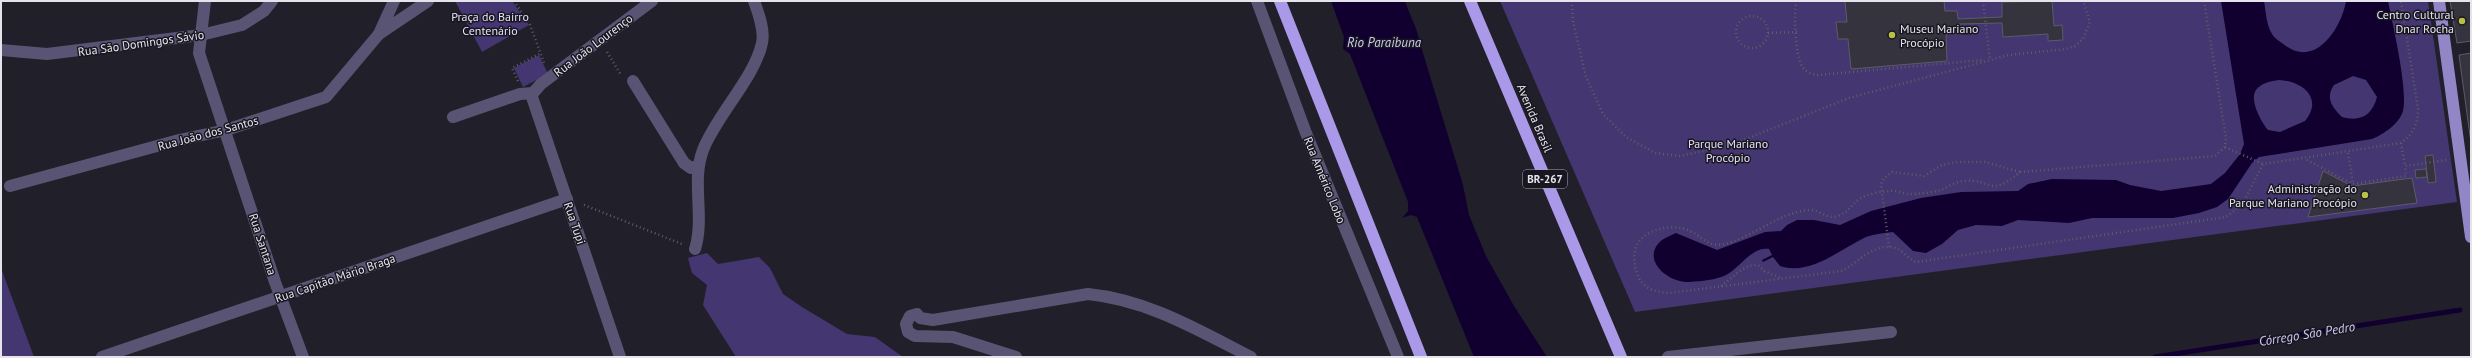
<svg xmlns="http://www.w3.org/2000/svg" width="2472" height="358" font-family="'PT Sans',sans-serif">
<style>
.green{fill:#443670}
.water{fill:#11002f;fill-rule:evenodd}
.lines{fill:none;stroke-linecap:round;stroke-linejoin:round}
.stream{stroke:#11002f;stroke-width:5}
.building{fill:#35333e;stroke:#5d5b68}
.path{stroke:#5f5d67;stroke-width:2.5;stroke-dasharray:1 3;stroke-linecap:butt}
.minor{stroke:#595473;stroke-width:12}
.major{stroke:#9386c6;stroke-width:12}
.highway{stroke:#a999e8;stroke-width:12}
.poi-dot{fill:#b9c046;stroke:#181620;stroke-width:1.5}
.labels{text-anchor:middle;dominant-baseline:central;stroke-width:3;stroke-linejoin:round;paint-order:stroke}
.shield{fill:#181620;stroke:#a8a6ae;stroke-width:1}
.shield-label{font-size:11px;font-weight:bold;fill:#e5e4eb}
.poi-label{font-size:12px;fill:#e5e4eb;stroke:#181620;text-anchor:end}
.park-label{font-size:12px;fill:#e4e1f6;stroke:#181620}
.street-label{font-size:12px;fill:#e5e4eb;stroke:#181620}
.water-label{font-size:13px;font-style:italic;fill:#d0c9f2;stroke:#181620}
</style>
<rect width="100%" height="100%" fill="#211f2a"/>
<g class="green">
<polygon points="455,1 512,1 529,25 482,52"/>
<polygon points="1500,1 2428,1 2457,202 1635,312"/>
<polygon points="539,55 548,74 523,87 514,68"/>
<polygon points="707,253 718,264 759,257 770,268 783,294 802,307 847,334 875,337 903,357 736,357 703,305 707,285 692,273 688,258"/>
<polygon points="1,268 34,357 1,357"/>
</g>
<g class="water">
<path d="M1331,1H1405C1410,16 1417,27 1420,43L1463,185L1469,215L1486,256L1514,306L1547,357H1474L1417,217L1411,215L1402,218L1408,211V202L1350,54L1343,49L1344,37Z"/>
<path d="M2221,1H2264C2266,12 2266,24 2272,34C2275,39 2281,42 2286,46C2317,68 2342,26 2346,1H2388C2393,26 2408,89 2403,111C2399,124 2384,134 2372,139L2259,157L2252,163L2228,199L2217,207L2199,213L2173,218H2092L2069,223L2018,220L2002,226L1976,225L1958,230L1942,244L1926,253L1913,251L1893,232C1884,233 1875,234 1866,237C1840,249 1811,276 1780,266L1773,257L1763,262L1762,260L1772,255L1769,249C1752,246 1740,268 1726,275C1716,280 1701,281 1690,282C1666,283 1640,258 1662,240C1666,237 1672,235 1676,233L1717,250L1765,232L1781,231L1787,225L1797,220H1814L1840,225L1871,211L1921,198L1961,192L2018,191L2028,184L2052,179L2116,180L2130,185L2161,191L2211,184L2225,173L2240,154L2244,144ZM2353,76L2366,80L2377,97C2372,116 2360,122 2342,117C2332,107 2325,98 2334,85ZM2279,80C2302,81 2324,98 2305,121L2280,132L2268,130C2261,122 2249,100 2256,90C2261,83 2271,81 2279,80Z"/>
</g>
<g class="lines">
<polyline class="stream" points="2155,357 2460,310"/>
</g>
<g class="building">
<polygon points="1845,1 1944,1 1945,11 1957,11 1958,19 2002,17 2002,2 2052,1 2054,26 2062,25 2063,40 2048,41 2048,34 2003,37 2002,23 1959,24 1959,34 1946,34 1947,61 1851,69 1848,39 1838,39 1836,22 1847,22"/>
<polygon points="2450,1 2471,1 2471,41 2457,43"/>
<polygon points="2471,53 2471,143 2459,55"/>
<polygon points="2433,155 2436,182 2428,183 2425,156"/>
<polygon points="2426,169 2427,177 2416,178 2415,170"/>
<polygon points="2323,171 2352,186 2412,178 2417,203 2308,217"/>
</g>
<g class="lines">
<g class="path">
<polyline points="514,1 530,25 544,63"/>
<polyline points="1572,1 1573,21 1586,77 1603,114 1626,137 1655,153 1680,156 1731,145 1849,98 2009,55 2066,49 2075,46 2083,39 2090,22 2083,1"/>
<path d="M1796,1C1794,15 1795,55 1802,66C1805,72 1812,74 1818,75L1983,60"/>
<polyline points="1983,1 1990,60"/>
<path d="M2204,1L2226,138L2225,147L2215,156L2020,172C1988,199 1993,178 1963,181C1954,182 1946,189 1937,191C1929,193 1916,194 1907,194C1901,193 1895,190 1889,191C1879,192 1866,194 1858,200C1850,207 1848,213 1837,216C1826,220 1820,209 1809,210C1778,213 1755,236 1725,244C1709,248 1703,237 1690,231C1674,223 1648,228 1638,243C1632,252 1634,268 1639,278C1645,290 1657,292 1669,293L1841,271C1859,263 1873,242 1895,248C1903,250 1908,259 1916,262L2226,217L2242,205L2263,164L2401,143C2413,134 2418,124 2418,109L2401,1"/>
<circle cx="1752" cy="32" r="16"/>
<polyline points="1768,33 1797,32"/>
<polyline points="607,52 621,75"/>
<polyline points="518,81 512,68 539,54"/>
<polyline points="2401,143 2405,166 2447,160"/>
<polyline points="2225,147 2263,164"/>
<polyline points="2348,153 2353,183"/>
<polyline points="2307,160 2353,184 2406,176 2405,166"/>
<polyline points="584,205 682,244"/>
<polyline points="1889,247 1881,184 1884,178 1892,172 1924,176 1942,165 1958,162 1985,162 2020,172"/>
<path d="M1721,286C1733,278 1743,264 1758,265L1764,271L1781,278"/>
</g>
<g class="minor">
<polyline points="205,1 199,53 275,282 303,357"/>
<polyline points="394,1 379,34 428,1"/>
<polyline points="1257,1 1306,133 1398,357"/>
<polyline points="1,50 47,54 201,35 242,25 264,11 272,1"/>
<polyline points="633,81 684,163 691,168 698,166"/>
<polyline points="453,117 520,94 533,93"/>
<polyline points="10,186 179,140 226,130 326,97 379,34"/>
<path d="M695,249C705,217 691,181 703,150C716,116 755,77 762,43C765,30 758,12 754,1"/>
<polyline points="102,357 567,199"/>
<polyline points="620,357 532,97 533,93 541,84 652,1"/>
<path d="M1016,357L953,337L915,336L908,332L906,324L910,316L917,314L920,318L933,320L1088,294C1148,300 1198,330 1251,357"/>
<polyline points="1668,357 1891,332"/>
</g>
<polyline class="major" points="2439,1 2471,237"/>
<g class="highway">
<polyline points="1280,1 1421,357"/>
<polyline points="1470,1 1621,357"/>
</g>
</g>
<g class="poi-dot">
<circle cx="2462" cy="21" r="4"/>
<circle cx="1892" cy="35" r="4"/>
<circle cx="2365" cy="195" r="4"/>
</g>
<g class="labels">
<rect class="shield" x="1523" y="170" width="44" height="18" rx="3"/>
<g class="shield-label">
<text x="1545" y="179">BR-267</text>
</g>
<g class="poi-label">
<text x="2454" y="14">Centro Cultural<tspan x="2454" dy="14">Dnar Rocha</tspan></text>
<text x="1900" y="28" text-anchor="start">Museu Mariano<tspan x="1900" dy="14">Procópio</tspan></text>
<text x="2357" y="188">Administração do<tspan x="2357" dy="14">Parque Mariano Procópio</tspan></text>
</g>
<g class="park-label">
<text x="490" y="16">Praça do Bairro<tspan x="490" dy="14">Centenário</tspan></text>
<text x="1728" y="143">Parque Mariano<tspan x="1728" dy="14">Procópio</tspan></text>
</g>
<g class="street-label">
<text transform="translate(141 43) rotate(-8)">Rua São Domingos Sávio</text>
<text transform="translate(593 45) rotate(-37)">Rua João Lourenço</text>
<text transform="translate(1535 118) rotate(67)">Avenida Brasil</text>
<text transform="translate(208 133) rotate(-15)">Rua João dos Santos</text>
<text transform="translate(1325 180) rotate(68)">Rua Américo Lobo</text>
<text transform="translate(575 223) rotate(71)">Rua Tupi</text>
<text transform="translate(263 244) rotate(72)">Rua Santana</text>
<text transform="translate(335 278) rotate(-19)">Rua Capitão Mário Braga</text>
</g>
<g class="water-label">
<text x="1384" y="42">Rio Paraibuna</text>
<text transform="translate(2307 334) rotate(-9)">Córrego São Pedro</text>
</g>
</g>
<rect width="2472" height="358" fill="none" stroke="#e5e4eb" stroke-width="4"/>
</svg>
